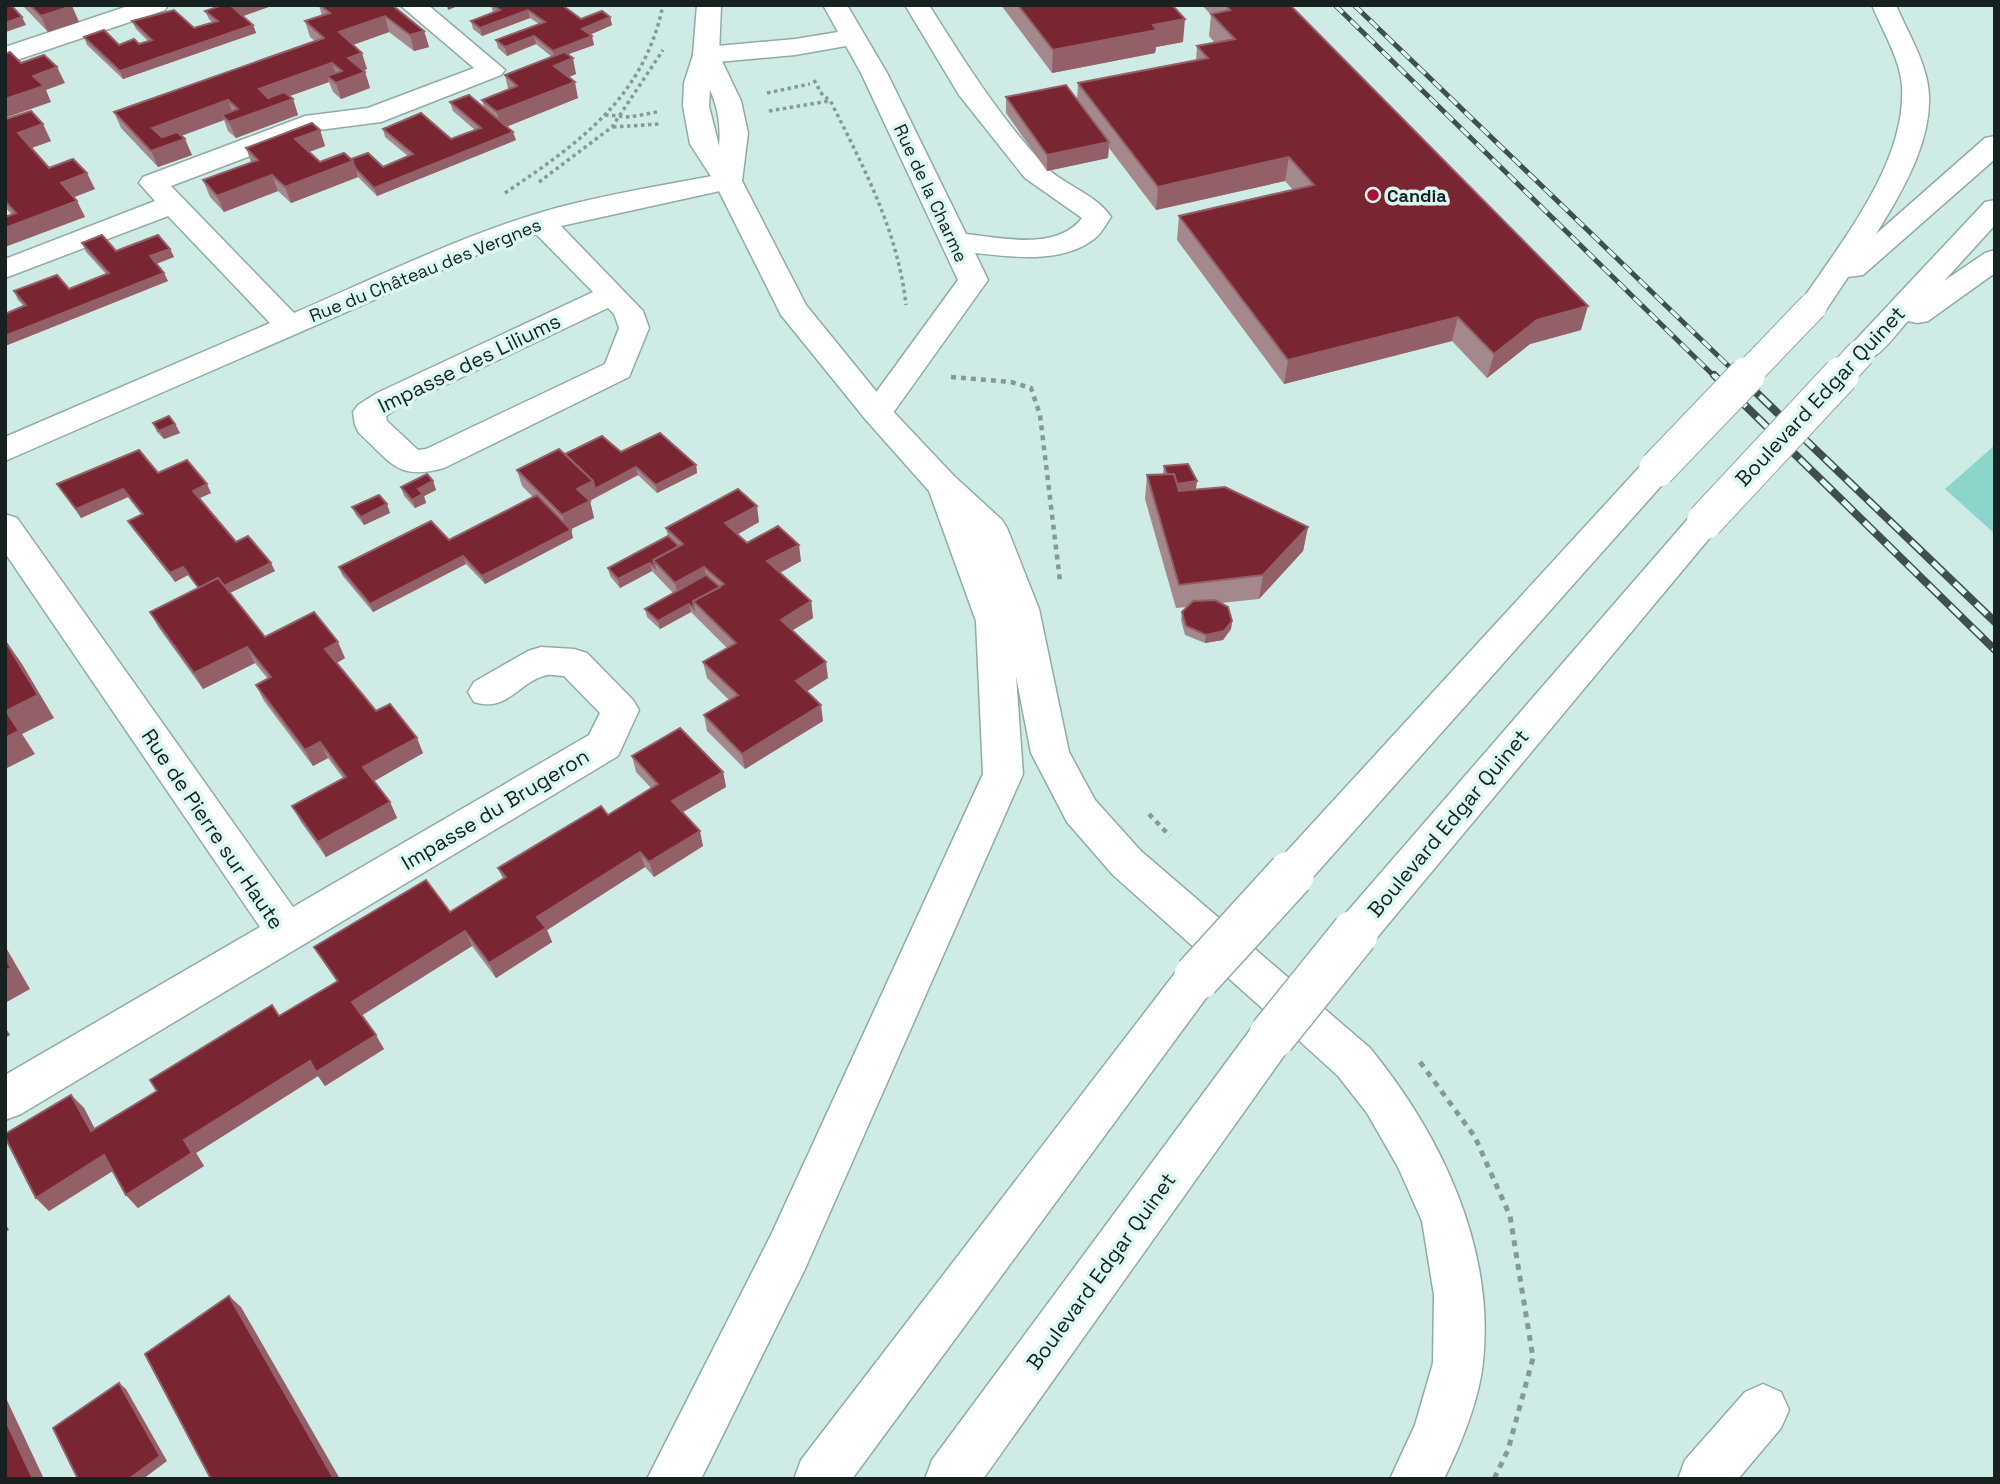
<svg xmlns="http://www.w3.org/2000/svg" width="2000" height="1484" font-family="'Space Grotesk',sans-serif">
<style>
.green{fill:#8bd5ca}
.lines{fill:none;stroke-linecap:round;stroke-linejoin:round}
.minor-casing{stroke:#90aba7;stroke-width:3}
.major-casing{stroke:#90aba7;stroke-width:3}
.path-far2{stroke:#849a96;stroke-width:3.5;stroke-dasharray:3.5 3.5;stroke-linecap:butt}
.path-far1{stroke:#849a96;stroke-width:4.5;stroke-dasharray:5 5;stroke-linecap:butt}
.path{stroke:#849a96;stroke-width:5;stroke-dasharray:6 6;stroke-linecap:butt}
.minor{fill:#fff;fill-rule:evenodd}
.major{fill:#fff;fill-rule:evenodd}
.rail-far1-casing{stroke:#404f4d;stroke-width:5}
.rail-casing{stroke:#404f4d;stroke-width:8}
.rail-far1{stroke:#dbf8f3;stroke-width:3.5;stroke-dasharray:11;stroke-linecap:butt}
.rail{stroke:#dbf8f3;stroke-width:5;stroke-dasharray:15;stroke-linecap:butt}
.major-bridge-far2-casing{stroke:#90aba7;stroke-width:30;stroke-linecap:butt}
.major-bridge-far1-casing{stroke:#90aba7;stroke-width:38;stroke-linecap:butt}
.major-bridge-casing{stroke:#90aba7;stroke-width:49;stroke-linecap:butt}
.major-bridge-far2{stroke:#fff;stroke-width:28}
.major-bridge-far1{stroke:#fff;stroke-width:36}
.major-bridge{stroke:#fff;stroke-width:46}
.wall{fill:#a4888c}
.shaded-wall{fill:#936068}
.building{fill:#7a2532;stroke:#936068;stroke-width:2}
.poi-dot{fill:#a81139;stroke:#dbf8f3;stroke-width:2.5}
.labels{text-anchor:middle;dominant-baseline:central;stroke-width:7;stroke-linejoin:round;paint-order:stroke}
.far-street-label{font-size:18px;fill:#172120;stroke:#dbf8f3}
.far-poi-label{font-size:18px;font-weight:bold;fill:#172120;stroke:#dbf8f3;text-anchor:start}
.street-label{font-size:21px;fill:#172120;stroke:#dbf8f3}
</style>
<rect width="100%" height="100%" fill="#ceebe6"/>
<polygon class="green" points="1995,445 1995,534 1945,489"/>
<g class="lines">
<g class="minor-casing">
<g id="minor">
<polygon points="131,5 168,5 165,10 5,64 5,47"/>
<path d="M400,5H428L505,70L501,75L381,122L319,130L171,186L294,313C380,276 466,233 556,208C612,193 671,184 728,173L738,175L742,181L738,187L561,226L643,311L649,328L629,377L444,468C397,481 391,462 359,433L355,425L353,412L358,405L377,393L593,292L536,234L493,248L5,461V437L270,323L168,216L5,278V259L155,201L139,183L143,177L305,116L368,108L474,68ZM608,308L614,314L619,328L605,364L426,449L418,450L387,421L386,416L399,407Z"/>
<path d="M823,5H847L887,73L966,234C1002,238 1057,251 1082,218L1025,178L959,95L905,5H929C964,61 999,116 1043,164C1063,186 1094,192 1111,217C1106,224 1101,234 1094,239C1062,264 1012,257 975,253L988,280L888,420L877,424L866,420L861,413L958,280L861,73L846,46L795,55L706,63L697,60L693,55L697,50L706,47L795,39L838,32Z"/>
<path d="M5,514L17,518L293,907L589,735L600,713L564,676C559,676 552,674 547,675C519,681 508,713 474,702L468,692L474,682L528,651L541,647L574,649L587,653L633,700L639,710L618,756L21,1114L5,1120V1075L260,927L5,553Z"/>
<polygon points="1763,1384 1781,1392 1789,1410 1781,1428 1738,1479 1678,1479 1685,1460 1745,1392"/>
</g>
</g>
<g class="major-casing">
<g id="major">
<path d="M697,5H721L719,55L741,101L748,133L742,181L806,305L888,406L954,476L1002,520L1007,528L1039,609L1069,752L1095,800L1141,851L1370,1048C1441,1135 1495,1247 1483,1362C1479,1401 1461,1444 1444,1479H1390L1415,1425L1433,1363L1434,1295L1422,1221L1398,1167L1367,1113L1338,1076L1294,1036L1288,1050L983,1479H925L932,1460L1256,1022L1272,1017L1113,875L1067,822L1031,753L1016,676L1023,774L805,1269L701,1479H647L771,1235L983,774L976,621L929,491L866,420L781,315L714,181L690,144L683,106L684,83L693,55ZM710,90C718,107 721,127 719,146L709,106Z"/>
<path d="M1872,5H1896C1906,29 1920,51 1926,76C1940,129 1903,191 1876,234L1985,138L1995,136V159L1863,275L1848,277L1824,313L1813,315L1802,313L1798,306C1839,245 1907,163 1902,86C1900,58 1882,30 1872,5Z"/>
<path d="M1995,200V225L1944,281L1985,253L1995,250V273L1928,321L1917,323L1908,321C1891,339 1876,367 1850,360L1845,353L1850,346L1985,202Z"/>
<polygon points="1657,458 1669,461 1674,469 1669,477 1305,886 1291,891 1277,886 1271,874 1277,862 1645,461"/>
<polygon points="1705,509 1717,513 1722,521 1717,529 1370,946 1355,951 1340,946 1334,933 1340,920 1693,513"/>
<polygon points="1197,958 1212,964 1218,977 1212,990 852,1479 794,1479 801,1460 1182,964"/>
</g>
</g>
<g class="path-far2">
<path d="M814,80L823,96L830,100C863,166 898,231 906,305"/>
<polyline points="767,93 810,84"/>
<polyline points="769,111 829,101"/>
<polyline points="605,115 630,117 657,112"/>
<polyline points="613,127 660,124"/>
<polyline points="539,182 612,127 663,50"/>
<path d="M505,193C579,143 644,98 663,5"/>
</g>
<g class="path-far1">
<polyline points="951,377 1011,382 1031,388 1040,415 1060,581"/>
<polyline points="1149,814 1170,836"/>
</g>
<polyline class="path" points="1420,1062 1475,1137 1510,1216 1533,1358 1508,1450 1494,1479"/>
<use href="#minor" class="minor"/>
<use href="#major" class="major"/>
<g class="rail-far1-casing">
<g id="rail-far1">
<polyline points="1335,5 1715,377"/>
<polyline points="1354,5 1740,377"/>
</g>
</g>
<g class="rail-casing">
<g id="rail">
<polyline points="1714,375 1995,650"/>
<polyline points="1738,375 1995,622"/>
</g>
</g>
<use href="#rail-far1" class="rail-far1"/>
<use href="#rail" class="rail"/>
<g class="major-bridge-far2-casing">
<g id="major-bridge-far2">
<polyline points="1745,377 1813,306"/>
<polyline points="1839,377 1861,353"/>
</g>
</g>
<g class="major-bridge-far1-casing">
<g id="major-bridge-far1">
<polyline points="1657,469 1747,375"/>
<polyline points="1705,521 1841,375"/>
</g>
</g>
<g class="major-bridge-casing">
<g id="major-bridge">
<polyline points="1197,977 1291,874"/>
<polyline points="1272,1036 1355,933"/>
</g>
</g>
<use href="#major-bridge-far2" class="major-bridge-far2"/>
<use href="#major-bridge-far1" class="major-bridge-far1"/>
<use href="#major-bridge" class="major-bridge"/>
</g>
<g class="wall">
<polygon points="22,5 71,5 79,22 48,32"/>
<polygon points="223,5 274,5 242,16 253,25 256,33 123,79 87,45 84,37 119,45 139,44 148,41 136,29 132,21 194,28 213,23 209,19 205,11"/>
<polygon points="319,5 392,5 424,31 429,47 414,51 389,32 353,45 367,69 363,71 365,72 370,88 341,99 333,92 329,82 289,96 293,99 298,115 236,138 228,131 224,120 181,136 192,155 158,167 121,128 114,112 315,41 310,37 305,21 322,16"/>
<polygon points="491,5 562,5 581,19 610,17 612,25 590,35 594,45 568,54 576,74 569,77 578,98 507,126 516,140 377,196 358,177 291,203 278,191 224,212 210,197 203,180 251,162 246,148 320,130 325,146 309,152 320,162 351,159 383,167 408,156 385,137 383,129 451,139 475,130 453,111 450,102 484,107 482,100 508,89 505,75 552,57 536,44 507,56 498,48 496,40 539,24 530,18 482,36 473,29 471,21 494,13 493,12"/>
<polygon points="1001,5 1172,5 1183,42 1156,47 1155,53 1052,73"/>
<polygon points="1202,5 1290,5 1581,330 1530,344 1487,378 1452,341 1284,384 1177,240 1179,216 1293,190 1285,181 1156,210 1109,148 1108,158 1047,171 1006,113 1006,97 1077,100 1078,83 1196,60 1197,46 1215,43 1209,36 1211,15"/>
<polygon points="5,118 51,141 31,148 49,168 95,189 74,197 85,217 12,215 5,207"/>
<polygon points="82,243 116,251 170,249 174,257 156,264 168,281 5,346 5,314 24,306 18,300 14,291 69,289 106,274 86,252"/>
<polygon points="153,423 175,424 180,433 164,439 157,432"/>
<polygon points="621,452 696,465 697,473 657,493 638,475 590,501 594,518 571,529 573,538 485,584 466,564 373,612 342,575 339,567 449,540 533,497 522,486 517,470 565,454"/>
<polygon points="1164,466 1196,489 1308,527 1303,551 1259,599 1221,603 1232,621 1231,629 1223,640 1205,643 1185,635 1181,620 1182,612 1187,607 1176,608 1145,499 1147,475 1163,474"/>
<polygon points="158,473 211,493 199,498 236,542 275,571 230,593 265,637 345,658 337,663 376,711 423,753 374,781 390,802 397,818 326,857 301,822 292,806 343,778 328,758 313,766 264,701 256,685 268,679 255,663 203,689 159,628 150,612 198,588 188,575 175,582 133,529 128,521 141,514 128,497 81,518 57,484"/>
<polygon points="433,481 436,490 424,496 426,503 415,508 404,496 401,487"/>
<polygon points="352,507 390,513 364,525 356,515"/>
<polygon points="759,522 737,534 747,543 801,561 780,573 811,601 813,618 792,630 828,678 807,691 823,721 745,769 707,731 704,715 729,700 707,678 703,662 727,648 691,612 660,629 647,617 645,609 673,593 652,571 620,588 610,576 608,568 668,536 666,528"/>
<polygon points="632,756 723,772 726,787 683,812 703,846 654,877 645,867 547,930 552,942 496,978 472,946 362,1015 384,1049 325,1086 318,1076 196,1153 204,1166 138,1208 126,1195 113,1171 49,1211 36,1198 71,1095 84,1108 95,1129 279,1016 337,982 314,947 450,912 503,879 498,868 608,815 651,788 636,772"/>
</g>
<g class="shaded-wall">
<polygon points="233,5 274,5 238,18"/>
<polygon points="447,5 460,5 448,10"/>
<polygon points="72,6 79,22 48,32 41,16"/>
<polygon points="528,10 530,18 482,36 480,28"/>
<polygon points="385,16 389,32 344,48 339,32"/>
<polygon points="22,17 26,25 6,32 5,23"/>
<polygon points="610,17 612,25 584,37 582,29"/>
<polygon points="1185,19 1183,42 1156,47 1155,53 1052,73 1053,50 1153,25"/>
<polygon points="253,25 256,33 123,79 120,71"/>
<polygon points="424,31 429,47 414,51 410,35"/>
<polygon points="534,36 536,44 507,56 505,47"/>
<polygon points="592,36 594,45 555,59 553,51"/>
<polygon points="362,53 367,69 353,74 348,58"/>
<polygon points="573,58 576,74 557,82 554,66"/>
<polygon points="332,63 338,79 327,76 329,82 265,105 259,89"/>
<polygon points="57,67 65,83 46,90 51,102 5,118 5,99 33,76"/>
<polygon points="365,72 370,88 341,99 336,83"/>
<polygon points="575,82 578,98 501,129 497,112"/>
<polygon points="293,99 298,115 236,138 229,122"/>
<polygon points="228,100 234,116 222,115 224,120 159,144 152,128"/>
<polygon points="43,124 51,141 26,150 18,133"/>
<polygon points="320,130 325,146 301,155 295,139"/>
<polygon points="513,132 516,140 377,196 374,188"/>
<polygon points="185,139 192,155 158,167 151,151"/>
<polygon points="1109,142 1108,158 1047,171 1047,155"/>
<polygon points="1289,157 1285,181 1156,210 1158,187"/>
<polygon points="353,161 358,177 291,203 285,187"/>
<polygon points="87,173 95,189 69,199 61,183"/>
<polygon points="272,175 278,191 224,212 217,196"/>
<polygon points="77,201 85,217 5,247 5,228"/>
<polygon points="170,249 174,257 153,265 150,256"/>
<polygon points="164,273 168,281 5,346 5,336"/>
<polygon points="1588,306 1581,330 1530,344 1487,378 1494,354 1537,320"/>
<polygon points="1458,317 1452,341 1284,384 1288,360"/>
<polygon points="175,424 180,433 164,439 159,431"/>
<polygon points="696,465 697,473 657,493 656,485"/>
<polygon points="636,467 638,475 581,505 577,489 593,481"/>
<polygon points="433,481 436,490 424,496 426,503 415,508 412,500 418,489"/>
<polygon points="1197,481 1196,489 1170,494 1171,485"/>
<polygon points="207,484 211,493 198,499 193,491"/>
<polygon points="123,489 128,497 81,518 76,509"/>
<polygon points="590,501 594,518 567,531 562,515"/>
<polygon points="387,504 390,513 364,525 361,517"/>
<polygon points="757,506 759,522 728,540 725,523"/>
<polygon points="1308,527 1303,551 1259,599 1263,575"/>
<polygon points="571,530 573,538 485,584 482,576"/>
<polygon points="799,545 801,561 770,578 767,561"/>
<polygon points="463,556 466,564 373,612 370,604"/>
<polygon points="271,563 275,571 209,603 205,595"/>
<polygon points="650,563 652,571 620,588 618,579"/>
<polygon points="183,567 188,575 175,582 170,573"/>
<polygon points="704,567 708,583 679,599 675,583"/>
<polygon points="811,601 813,618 783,636 781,620"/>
<polygon points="689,604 691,612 660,629 658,621"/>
<polygon points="1232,621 1231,629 1223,640 1205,643 1206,635"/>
<polygon points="6,641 22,664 54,718 22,734 35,754 5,769"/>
<polygon points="338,642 345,658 333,665 325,649"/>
<polygon points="247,647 255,663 203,689 194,673"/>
<polygon points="826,662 828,678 798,697 796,681"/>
<polygon points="821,705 823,721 745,769 742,754"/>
<polygon points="417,738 423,753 371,783 363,767"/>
<polygon points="320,742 328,758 313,766 305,750"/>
<polygon points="723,772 726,787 676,816 672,801"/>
<polygon points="390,802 397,818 326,857 318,842"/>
<polygon points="700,831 703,846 654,877 649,862"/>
<polygon points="640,852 645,867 547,930 552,942 496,978 489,963 537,917"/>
<polygon points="465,931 472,946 361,1016 352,1002"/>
<polygon points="5,946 30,989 5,1003"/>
<polygon points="5,1027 10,1035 5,1038"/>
<polygon points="376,1035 384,1049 325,1086 318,1076 196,1153 204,1166 138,1208 126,1195 184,1140 310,1061"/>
<polygon points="71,1095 84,1108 103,1145 91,1131"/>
<polygon points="104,1155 117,1168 49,1211 36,1198"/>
<polygon points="5,1223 9,1230 5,1232"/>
<polygon points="229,1296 241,1307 340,1479 334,1479"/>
<polygon points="119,1383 126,1389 167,1461 143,1479 129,1479"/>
<polygon points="5,1396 44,1479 33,1479 5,1419"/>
</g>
<g class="building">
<polygon points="5,5 11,5 22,17 5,23"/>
<polygon points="30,5 71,5 72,6 41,16"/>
<polygon points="223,5 230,5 253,25 120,71 84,37 104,30 119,45 134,39 139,44 152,40 132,21 174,10 194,28 218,21 205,11"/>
<polygon points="320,5 392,5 424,31 410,35 385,16 339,32 362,53 348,58 365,72 336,83 327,76 342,71 332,63 259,89 268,98 284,92 293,99 229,122 222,115 238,109 228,100 152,128 162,137 177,132 185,139 151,151 114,112 324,38 305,21 330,13"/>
<polygon points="493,5 562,5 581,19 602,11 610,17 582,29 592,36 553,51 534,36 505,47 496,40 545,22 528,10 480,28 471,21 500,10"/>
<polygon points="1018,5 1172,5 1185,19 1153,25 1157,30 1053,50"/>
<polygon points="1226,5 1290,5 1588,306 1537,320 1494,354 1458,317 1288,360 1179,216 1314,185 1289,157 1158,187 1078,83 1208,58 1197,46 1235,39 1211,14 1230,10"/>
<polygon points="10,52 21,63 44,55 57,67 33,76 44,86 5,99 5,54"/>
<polygon points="564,52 573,58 554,66 575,82 497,112 482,100 517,86 505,75"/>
<polygon points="1066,85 1109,142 1047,155 1006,97"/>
<polygon points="469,95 513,132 374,188 356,169 351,159 368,153 383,167 413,154 383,129 421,113 451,139 481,128 450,102"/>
<polygon points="31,111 43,124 18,133 49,168 73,159 87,173 61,183 77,201 5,228 5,217 16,213 5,201 5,118 6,119"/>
<polygon points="312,123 320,130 295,139 308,151 320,162 344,153 353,161 285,187 272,175 217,196 203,180 258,160 246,148"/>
<polygon points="102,235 116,251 158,235 170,249 150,256 164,273 5,336 5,314 26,305 14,291 57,275 69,289 109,273 82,243"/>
<polygon points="169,416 175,424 159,431 153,423"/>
<polygon points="660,433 696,465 656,485 636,467 595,489 593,481 565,454 602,436 621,452"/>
<polygon points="559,449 593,481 577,489 590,501 562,515 517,470"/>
<polygon points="139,450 158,473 187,460 207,484 193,491 214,516 236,542 248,536 271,563 224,586 218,578 199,588 183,567 170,573 128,521 143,514 123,489 76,509 57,484"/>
<polygon points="1188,464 1197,481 1177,484 1174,474 1167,474 1164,466"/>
<polygon points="427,474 433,481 418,489 423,494 412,500 401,487"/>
<polygon points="1174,474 1179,491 1225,487 1308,527 1263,575 1179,585 1147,475"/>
<polygon points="738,489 757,506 725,523 747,543 778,526 799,545 767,561 811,601 781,620 826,662 796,681 821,705 742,754 704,715 738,695 703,662 736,643 693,601 724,584 704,567 675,583 653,560 683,544 666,528"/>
<polygon points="379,495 387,504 361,517 352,507"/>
<polygon points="537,495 571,530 482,576 463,556 370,604 339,567 431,521 449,540"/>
<polygon points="668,536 679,546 653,560 655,568 650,563 618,579 608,568"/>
<polygon points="706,575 720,587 693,601 694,609 689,604 658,621 645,609"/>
<polygon points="218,578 265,637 314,612 338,642 325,649 376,711 390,704 417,738 363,767 390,802 318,842 292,806 346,777 320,742 305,750 256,685 271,677 247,647 194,673 150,612"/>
<polygon points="1215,600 1228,607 1232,621 1224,631 1206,635 1186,626 1182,612 1193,601"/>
<polygon points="5,641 38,695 6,711 19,731 5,738"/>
<polygon points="680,728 723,772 672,801 700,831 649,862 640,852 537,917 546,928 489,963 465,931 352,1002 376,1035 316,1072 310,1061 184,1140 192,1153 126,1195 104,1155 36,1198 5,1137 5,1134 71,1095 91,1131 157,1091 150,1080 272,1005 279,1016 338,981 314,947 426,880 450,912 506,877 498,868 601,806 608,815 658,784 632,756"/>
<polygon points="5,957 11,968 5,971"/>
<polygon points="229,1296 334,1479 211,1479 145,1354"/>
<polygon points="119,1383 160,1456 129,1479 78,1479 53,1428"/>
<polygon points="5,1419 33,1479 5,1479"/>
</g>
<circle class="poi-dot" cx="1373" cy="195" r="7"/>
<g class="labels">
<g class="far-street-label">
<text transform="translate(931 193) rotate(65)">Rue de la Charme</text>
<text transform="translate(425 270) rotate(-22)">Rue du Château des Vergnes</text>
</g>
<g class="far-poi-label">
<text x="1387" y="195">Candia</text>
</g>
<g class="street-label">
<text transform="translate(469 363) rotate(-26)">Impasse des Liliums</text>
<text transform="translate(1820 396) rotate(-47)">Boulevard Edgar Quinet</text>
<text transform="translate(495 809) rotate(-31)">Impasse du Brugeron</text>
<text transform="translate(1448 823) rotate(-50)">Boulevard Edgar Quinet</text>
<text transform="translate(213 829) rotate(56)">Rue de Pierre sur Haute</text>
<text transform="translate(1101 1271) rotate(-54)">Boulevard Edgar Quinet</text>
</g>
</g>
<rect width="2000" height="1484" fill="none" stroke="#172120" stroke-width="14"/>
</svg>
